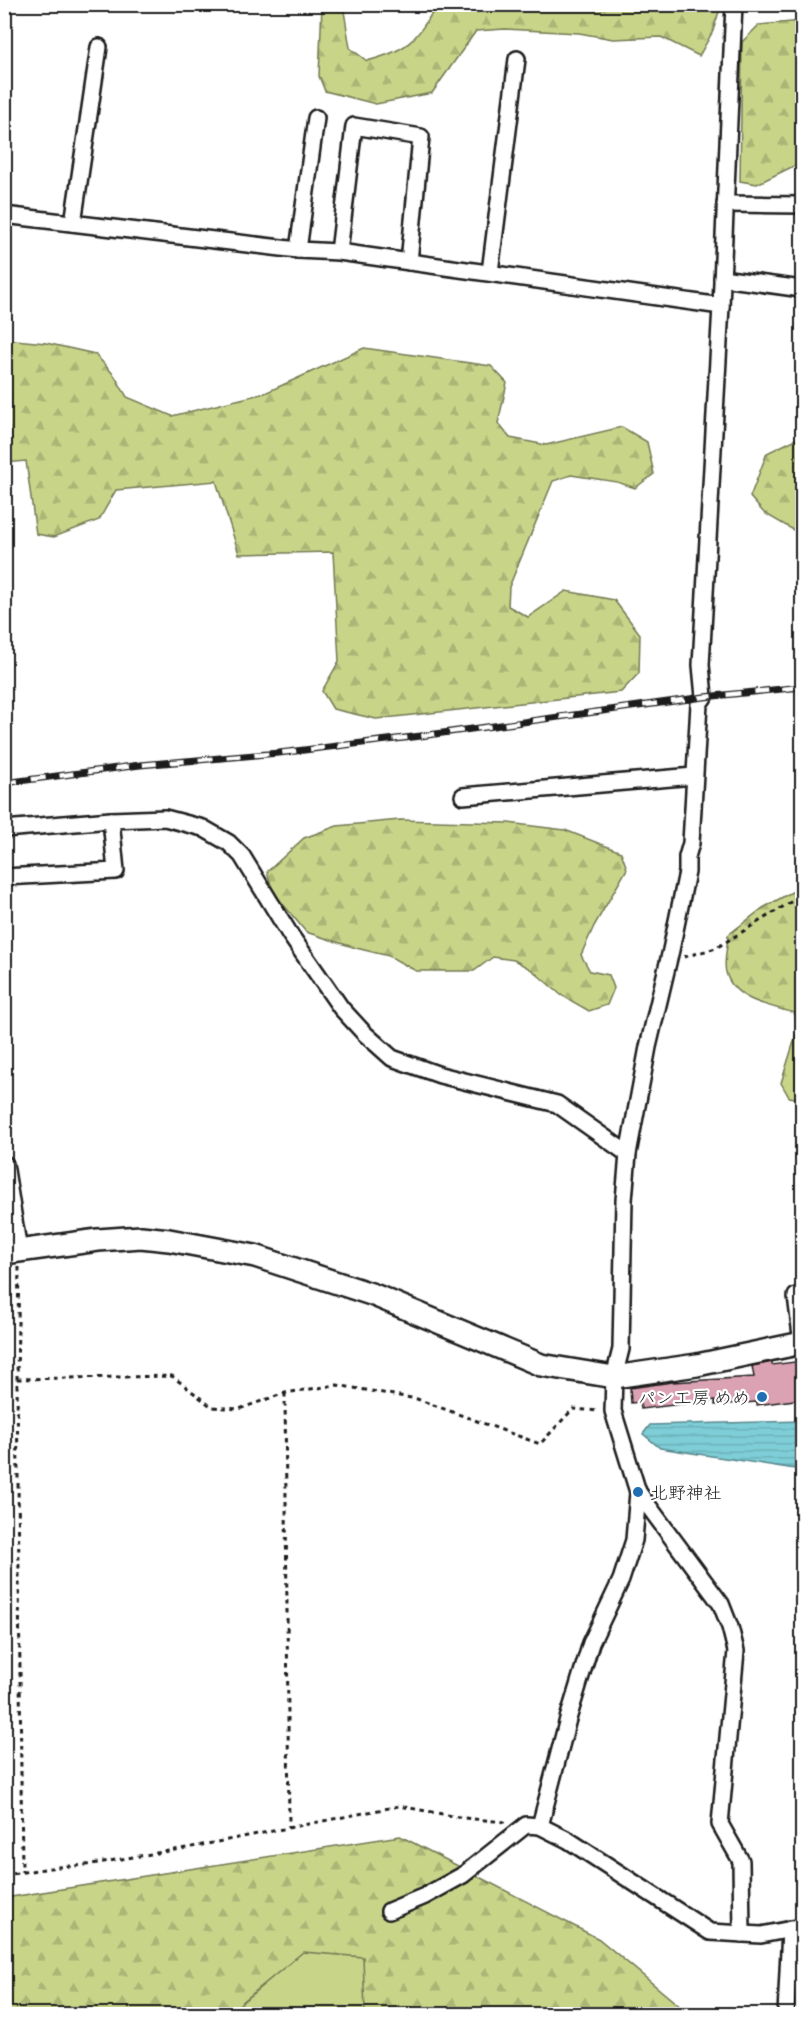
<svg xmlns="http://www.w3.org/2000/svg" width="807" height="2019" font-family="Delius,'Klee One',sans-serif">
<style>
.forest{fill:url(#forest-firs);stroke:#727852;stroke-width:1.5}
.park{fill:#c8d589;stroke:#727852;stroke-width:1.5}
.water{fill:url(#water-rules);stroke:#57878c;stroke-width:1.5}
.building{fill:#dba2b3;stroke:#1c1c1c;stroke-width:1.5}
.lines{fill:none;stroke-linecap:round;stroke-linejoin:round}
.street-casing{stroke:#1c1c1c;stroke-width:20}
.secondary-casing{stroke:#1c1c1c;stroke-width:26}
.path{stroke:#1c1c1c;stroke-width:3;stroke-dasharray:4.5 4.5;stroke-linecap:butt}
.street{stroke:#fff;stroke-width:15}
.secondary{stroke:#fff;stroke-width:21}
.rail-casing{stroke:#1c1c1c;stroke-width:7}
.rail{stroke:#fff;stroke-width:4.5;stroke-dasharray:14;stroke-linecap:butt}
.poi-dot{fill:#1f6fb2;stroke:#fff;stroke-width:2}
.labels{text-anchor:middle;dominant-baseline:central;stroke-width:4.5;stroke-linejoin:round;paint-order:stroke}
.poi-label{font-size:18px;fill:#1c1c1c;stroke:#fff;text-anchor:end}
</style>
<defs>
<pattern id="forest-firs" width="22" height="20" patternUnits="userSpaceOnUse" patternTransform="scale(1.5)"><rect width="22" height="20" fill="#c8d589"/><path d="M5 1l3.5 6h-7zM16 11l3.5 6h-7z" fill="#abb676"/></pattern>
<pattern id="water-rules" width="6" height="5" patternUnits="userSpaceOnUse" patternTransform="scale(1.5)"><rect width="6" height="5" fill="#7eced7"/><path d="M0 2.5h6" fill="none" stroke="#6cb0b8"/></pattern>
</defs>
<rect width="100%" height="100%" fill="#fff"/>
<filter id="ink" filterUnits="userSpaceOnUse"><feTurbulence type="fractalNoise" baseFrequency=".0167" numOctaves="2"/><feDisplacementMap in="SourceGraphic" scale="12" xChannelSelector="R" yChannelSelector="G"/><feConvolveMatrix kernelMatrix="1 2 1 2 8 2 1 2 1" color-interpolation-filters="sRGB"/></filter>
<g filter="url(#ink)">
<g class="forest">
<path d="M322,5H343L350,48L367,61C409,50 415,41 437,5H721L713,31L699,56L661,37L613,39L579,33L505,29L476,31L432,93L376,104L325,91L319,76Z"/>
<polygon points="802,21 802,162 757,184 740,181 742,42 759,25"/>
<polygon points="4,339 46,343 95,354 114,375 127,397 172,416 265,393 364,348 491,366 507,383 498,423 510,438 546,445 622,427 647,442 654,474 635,488 617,482 571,475 553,481 509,587 508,606 528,617 566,591 614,600 640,634 639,673 621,692 376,719 333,709 322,691 339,661 333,552 239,554 216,481 116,490 99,520 54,537 36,534 26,461 5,463"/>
<polygon points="798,438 802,439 802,535 764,513 750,497 767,453"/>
<polygon points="400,820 508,823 565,830 621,852 627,869 594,926 581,955 590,971 609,975 614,988 607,1005 589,1011 561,995 532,970 514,960 493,957 474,971 416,971 389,956 356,948 306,932 273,892 267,872 304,838 337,826"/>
<path d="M802,887V1099L789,1097L781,1083L798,1029L795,1013C771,1006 733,1001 726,972C723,962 728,946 728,935L763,908L799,888Z"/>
<polygon points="400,1836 599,1939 689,2014 5,2014 5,1898"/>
</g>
<polygon class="park" points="303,1952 363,1957 365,2014 228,2014"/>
<polygon class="water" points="802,1421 802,1470 660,1448 643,1434 650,1425"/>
<polygon class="building" points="802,1361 802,1399 757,1405 757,1402 715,1405 715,1400 641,1409 640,1402 631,1403 630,1388 672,1382 754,1377 752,1366 772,1362 772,1365"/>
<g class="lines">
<g class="street-casing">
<g id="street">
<polyline points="725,204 802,205"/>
<polyline points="4,215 298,250 339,252 721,306"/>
<polyline points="73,223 99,47"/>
<polyline points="298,250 316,118"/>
<polyline points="339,252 354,126 421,137 409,262"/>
<polyline points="490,272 517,59"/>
<polyline points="722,278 802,289"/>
<polyline points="463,796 694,776"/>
<polyline points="4,829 111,820 165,818 203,828 229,843 242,856 291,936 341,1008 364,1033 392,1058 440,1075 557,1104 628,1154"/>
<polyline points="4,877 116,871 111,820"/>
<polyline points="5,1164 19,1251"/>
<polyline points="796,1296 802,1343"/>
<polyline points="638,1492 721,1604 730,1627 736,1651 720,1824 741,1861 742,1934"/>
<polyline points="540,1826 568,1719 591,1643 621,1580 634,1540 638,1492 613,1411 614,1377 621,1349 624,1200 628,1154 648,1047 671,950 687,872 687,857 691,843 699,704 704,697 701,665 721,306 734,4"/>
<polyline points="389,1911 425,1896 463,1875 526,1825 540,1826 568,1840 710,1932 761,1935 802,1927"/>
<polyline points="786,2014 790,1929"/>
</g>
</g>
<g class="secondary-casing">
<polyline id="secondary" points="4,1253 98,1240 141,1237 169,1240 255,1256 374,1295 541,1365 614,1377 697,1365 802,1343"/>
</g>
<g class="path">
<polyline points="684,957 716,948 802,895"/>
<polyline points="19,1267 17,1379 22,1872"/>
<polyline points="17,1379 172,1376 212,1407 239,1409 285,1393 337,1385 417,1399 540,1444 573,1409 599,1411"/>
<polyline points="285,1393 289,1828"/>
<polyline points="4,1875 57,1867 86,1865 192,1847 399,1806 464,1818 505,1822"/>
</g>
<use href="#street" class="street"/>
<use href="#secondary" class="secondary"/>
<g class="rail-casing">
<polyline id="rail" points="4,783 140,765 279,753 421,736 704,697 802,687"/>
</g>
<use href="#rail" class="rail"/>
</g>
</g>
<g class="poi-dot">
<circle cx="762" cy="1397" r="6"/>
<circle cx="638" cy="1492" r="6"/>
</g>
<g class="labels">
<g class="poi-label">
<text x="750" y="1397">パン工房 めめ</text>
<text x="650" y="1492" text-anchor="start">北野神社</text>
</g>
</g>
<rect width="807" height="2019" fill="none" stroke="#fff" stroke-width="24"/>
<rect x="12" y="12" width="783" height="1995" fill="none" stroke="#1c1c1c" stroke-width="2" filter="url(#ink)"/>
</svg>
